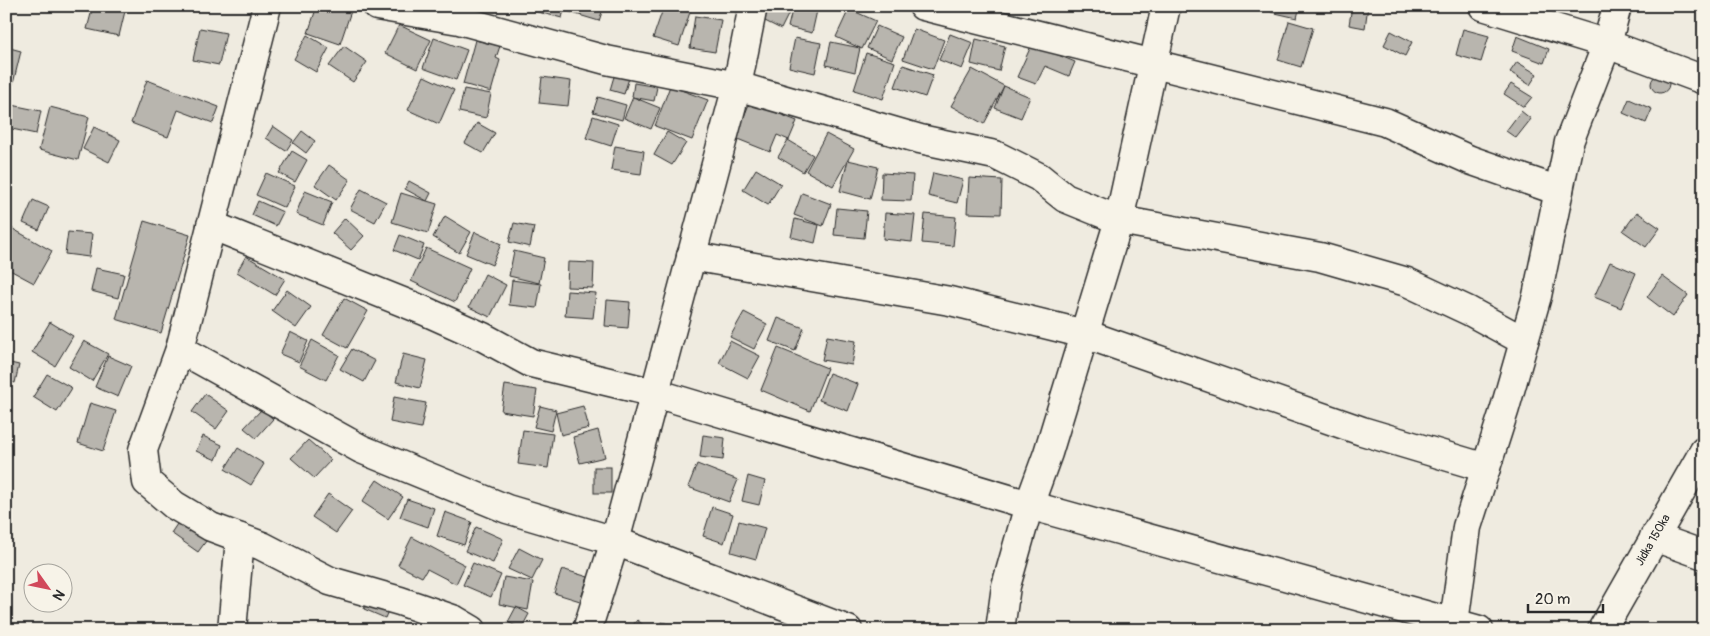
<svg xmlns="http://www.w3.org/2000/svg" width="1710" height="636" font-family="Pangolin,sans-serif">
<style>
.building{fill:#b8b5ae;stroke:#2b2b2b}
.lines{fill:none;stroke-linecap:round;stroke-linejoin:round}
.minor-casing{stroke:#2b2b2b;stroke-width:31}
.minor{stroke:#f7f3e8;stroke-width:28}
.labels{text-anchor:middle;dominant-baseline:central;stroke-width:5;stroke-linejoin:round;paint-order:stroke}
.street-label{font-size:12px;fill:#2b2b2b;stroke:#f7f3e8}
</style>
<rect width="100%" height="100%" fill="#efebe0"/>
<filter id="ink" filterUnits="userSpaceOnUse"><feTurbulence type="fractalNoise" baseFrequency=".02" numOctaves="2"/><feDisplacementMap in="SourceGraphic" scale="10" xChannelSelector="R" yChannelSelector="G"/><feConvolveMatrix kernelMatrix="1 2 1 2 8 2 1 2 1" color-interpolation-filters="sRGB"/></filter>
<g filter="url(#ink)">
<g class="building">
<polygon points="93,6 126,7 119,36 87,29"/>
<polygon points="317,6 352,8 340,44 308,33"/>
<polygon points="527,6 565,6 562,18 526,9"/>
<polygon points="571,6 604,6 599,21 569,12"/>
<polygon points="664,6 692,6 679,46 653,38"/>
<polygon points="765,6 784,6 791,9 781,29 759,18"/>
<polygon points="793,6 818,6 812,33 788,27"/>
<polygon points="1273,6 1300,6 1297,18 1271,12"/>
<polygon points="1352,6 1368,6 1365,28 1349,25"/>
<polygon points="849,9 876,21 862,49 836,37"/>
<polygon points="695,16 721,20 715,52 690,48"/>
<polygon points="1289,21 1313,28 1301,67 1278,60"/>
<polygon points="399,25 431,40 417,69 385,53"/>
<polygon points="877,26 902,37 892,59 867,48"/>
<polygon points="200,28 226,33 219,65 193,60"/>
<polygon points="914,29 944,40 933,69 903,59"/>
<polygon points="1463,29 1489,36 1481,62 1456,55"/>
<polygon points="1391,31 1412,42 1405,56 1384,45"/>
<polygon points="950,34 973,43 962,69 939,60"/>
<polygon points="307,35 329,48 316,72 294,59"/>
<polygon points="1517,36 1549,49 1544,63 1512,51"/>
<polygon points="434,38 467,50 456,80 423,68"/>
<polygon points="795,38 821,43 815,73 789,67"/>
<polygon points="976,39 1005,46 999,71 971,64"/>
<polygon points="475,40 500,46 496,58 500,60 491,92 463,84"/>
<polygon points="831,42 860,48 855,72 826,65"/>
<polygon points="1032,44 1075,62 1069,76 1045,66 1036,84 1017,77"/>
<polygon points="344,46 367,62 353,82 329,66"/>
<polygon points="6,47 21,51 11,92 6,91"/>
<polygon points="866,53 895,62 883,99 854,90"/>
<polygon points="1517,62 1537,74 1530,85 1510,72"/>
<polygon points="903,65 933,75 925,97 895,87"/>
<polygon points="972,69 1004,86 984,124 951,106"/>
<polygon points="615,73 629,78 624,94 610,90"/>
<circle cx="1660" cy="84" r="9"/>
<polygon points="424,76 454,90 439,124 408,110"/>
<polygon points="542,77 571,81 568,106 539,103"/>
<polygon points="147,80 219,107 213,123 178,110 168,137 131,123"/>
<polygon points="634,83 657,87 654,101 632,97"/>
<polygon points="1511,84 1532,97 1524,107 1504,94"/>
<polygon points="670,86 708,100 692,140 655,126"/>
<polygon points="1004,86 1030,97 1021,118 995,108"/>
<polygon points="464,89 491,94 486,118 459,112"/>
<polygon points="598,97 626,105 622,120 593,112"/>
<polygon points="633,97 660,108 651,129 624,118"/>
<polygon points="1629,99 1652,109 1646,123 1623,113"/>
<polygon points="750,102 797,121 789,140 777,135 770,152 735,138"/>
<polygon points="12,105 41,111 36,134 7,128"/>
<polygon points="50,107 89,117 78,160 39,150"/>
<polygon points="1521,111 1531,119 1516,138 1506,131"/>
<polygon points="593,116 618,124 611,146 586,138"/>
<polygon points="477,123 495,133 483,153 465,143"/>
<polygon points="273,126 293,140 286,151 266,138"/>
<polygon points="94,127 120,140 109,162 83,149"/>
<polygon points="302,131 315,141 306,153 293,143"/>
<polygon points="667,132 686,143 672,165 654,155"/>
<polygon points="826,134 854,149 833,186 806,171"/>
<polygon points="788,140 813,155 803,172 778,157"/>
<polygon points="615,146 644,151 641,174 611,170"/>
<polygon points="292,151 307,160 295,182 279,173"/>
<polygon points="848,160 878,167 870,199 840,191"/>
<polygon points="329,165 350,180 336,200 315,185"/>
<polygon points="756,169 781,184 768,205 743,190"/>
<polygon points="266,173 295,186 285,208 256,195"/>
<polygon points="882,173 913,175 911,201 881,200"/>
<polygon points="933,173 963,180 957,203 928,196"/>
<polygon points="969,178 1002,180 1001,214 967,213"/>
<polygon points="409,181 431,193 427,201 405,189"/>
<polygon points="361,189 386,202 375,222 350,209"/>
<polygon points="305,191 332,202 323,225 296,214"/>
<polygon points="401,193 437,204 428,233 392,222"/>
<polygon points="802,193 831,204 823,226 794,215"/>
<polygon points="33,200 49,207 39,230 23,223"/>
<polygon points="258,201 283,212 276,226 252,215"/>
<polygon points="837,208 867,211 864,238 834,235"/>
<polygon points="1637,212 1660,228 1646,247 1623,231"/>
<polygon points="885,213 915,215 912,242 883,239"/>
<polygon points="925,214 956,217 953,246 922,243"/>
<polygon points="445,216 471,232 459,253 433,237"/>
<polygon points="345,218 364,236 351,250 332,233"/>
<polygon points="795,219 819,225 815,243 791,237"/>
<polygon points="144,221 190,235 161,333 116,319"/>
<polygon points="514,223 534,227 530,247 509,242"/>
<polygon points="6,225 52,251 34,283 6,268"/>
<polygon points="68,232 92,234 89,257 65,254"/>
<polygon points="475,232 501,244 492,265 466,254"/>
<polygon points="400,235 424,245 418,260 394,250"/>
<polygon points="426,248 470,268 455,302 411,281"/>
<polygon points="514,251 544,258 539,283 509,276"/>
<polygon points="246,256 285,279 275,295 237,272"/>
<polygon points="568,262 594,263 593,288 567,287"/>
<polygon points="1610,262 1636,273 1621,308 1594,297"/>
<polygon points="96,268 124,274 118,298 91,291"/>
<polygon points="485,274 506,285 490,317 469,307"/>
<polygon points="1662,276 1688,295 1673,317 1647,297"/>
<polygon points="512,280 541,284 537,308 509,305"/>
<polygon points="287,290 311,307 296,328 272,311"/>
<polygon points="567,291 596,293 593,318 565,316"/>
<polygon points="344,298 368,311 347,348 323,335"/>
<polygon points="607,300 630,302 628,328 605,326"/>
<polygon points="744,312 767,324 754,349 730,337"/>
<polygon points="778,318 804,328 795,351 769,341"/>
<polygon points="50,322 73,336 55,366 32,352"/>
<polygon points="290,332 308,341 299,362 280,354"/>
<polygon points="827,336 856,341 852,365 822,360"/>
<polygon points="312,340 339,355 326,380 299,366"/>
<polygon points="84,341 108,354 92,381 69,367"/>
<polygon points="730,341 760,356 748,378 719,363"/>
<polygon points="778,348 827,368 810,411 761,390"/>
<polygon points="352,349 375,361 364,382 340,369"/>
<polygon points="403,354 427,360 420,388 396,382"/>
<polygon points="108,356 131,366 118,397 95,387"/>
<polygon points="6,362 19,365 15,383 6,380"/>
<polygon points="829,373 858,384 848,411 819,400"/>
<polygon points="47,374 72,388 57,412 33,397"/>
<polygon points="505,385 537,390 533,416 501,411"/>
<polygon points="205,394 229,411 216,429 192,412"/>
<polygon points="394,397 426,403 421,428 390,422"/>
<polygon points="90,403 116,411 103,451 78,443"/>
<polygon points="540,406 556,410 551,431 534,427"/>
<polygon points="583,406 589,428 561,435 556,413"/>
<polygon points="262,409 273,419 256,438 244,428"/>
<polygon points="523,430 553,434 548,468 518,464"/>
<polygon points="598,430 605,457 580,463 573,437"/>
<polygon points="703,435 725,438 723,460 700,457"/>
<polygon points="203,436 222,445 216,460 196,451"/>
<polygon points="308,440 331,460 314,478 291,458"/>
<polygon points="238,448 264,464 251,485 225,469"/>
<polygon points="697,464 738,480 729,502 688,487"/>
<rect x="594" y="467" width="17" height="26"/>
<polygon points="748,476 765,481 759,505 742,501"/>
<polygon points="377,480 403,497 388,519 362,502"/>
<polygon points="328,494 352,511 336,533 312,517"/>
<polygon points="407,499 434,508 428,527 400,517"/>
<polygon points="712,507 733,514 724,543 703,536"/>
<polygon points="445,512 472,522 464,545 437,536"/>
<polygon points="181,518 209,537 198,552 171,533"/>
<polygon points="739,521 765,528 756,559 731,552"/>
<polygon points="476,527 503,539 493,563 465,551"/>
<polygon points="412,537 465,565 456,584 427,569 422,577 398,565"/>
<polygon points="519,548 542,560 532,580 508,569"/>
<polygon points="473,563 501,575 491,597 463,585"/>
<polygon points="562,569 588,577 580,601 554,593"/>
<polygon points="504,577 533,582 528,610 499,604"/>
<polygon points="370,597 390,606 385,618 364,609"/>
<polygon points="516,607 529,614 521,629 508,622"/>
<polygon points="637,620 650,630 629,630"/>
<polygon points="661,622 691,629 691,630 659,630"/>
</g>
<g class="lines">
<g class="minor-casing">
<g id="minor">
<polyline points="267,6 180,349 143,450 147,482 174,505 211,527 262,546 330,581 400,601 455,620 472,630"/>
<polyline points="377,6 459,20 606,60 737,86 920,139 995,155 1039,177 1065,198 1119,220 1320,257 1407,282 1469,311 1524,341"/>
<polyline points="923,6 1385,122 1470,160 1559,191"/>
<polyline points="1483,6 1607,44 1704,80"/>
<polyline points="211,225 425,311 483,337 531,363 655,393 1029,505 1479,630"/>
<polyline points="691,256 950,301 1085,334 1362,431 1486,468"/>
<polyline points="180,349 361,449 507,509 615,541 848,630"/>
<polyline points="1654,537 1704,555"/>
<polyline points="1454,623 1467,527 1505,408 1537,296 1569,142 1607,44 1617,6"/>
<polyline points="232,630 240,538"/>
<polyline points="587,630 615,541 737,86 753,6"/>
<polyline points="1000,630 1006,586 1029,505 1048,453 1119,220 1166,6"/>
<polyline points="1602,630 1704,451"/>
</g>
</g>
<use href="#minor" class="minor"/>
</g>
</g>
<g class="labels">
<g class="street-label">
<text transform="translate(1653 540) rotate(-60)">Jidka 150ka</text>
</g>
</g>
<rect width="1710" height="636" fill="none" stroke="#f7f3e8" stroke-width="25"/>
<rect x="12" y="12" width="1685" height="611" fill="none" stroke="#2b2b2b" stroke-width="2" filter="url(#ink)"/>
<g transform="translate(48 588) rotate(123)"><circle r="24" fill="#f7f3e8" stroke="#a5a39c"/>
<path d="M0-4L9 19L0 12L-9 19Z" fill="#d1495b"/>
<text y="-8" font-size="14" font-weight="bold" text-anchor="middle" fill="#2b2b2b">N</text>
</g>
<path d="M1528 604v8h75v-8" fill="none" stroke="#2b2b2b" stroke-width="2.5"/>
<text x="1535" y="604" font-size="15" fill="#2b2b2b" stroke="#f7f3e8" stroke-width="4" paint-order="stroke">20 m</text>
</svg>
